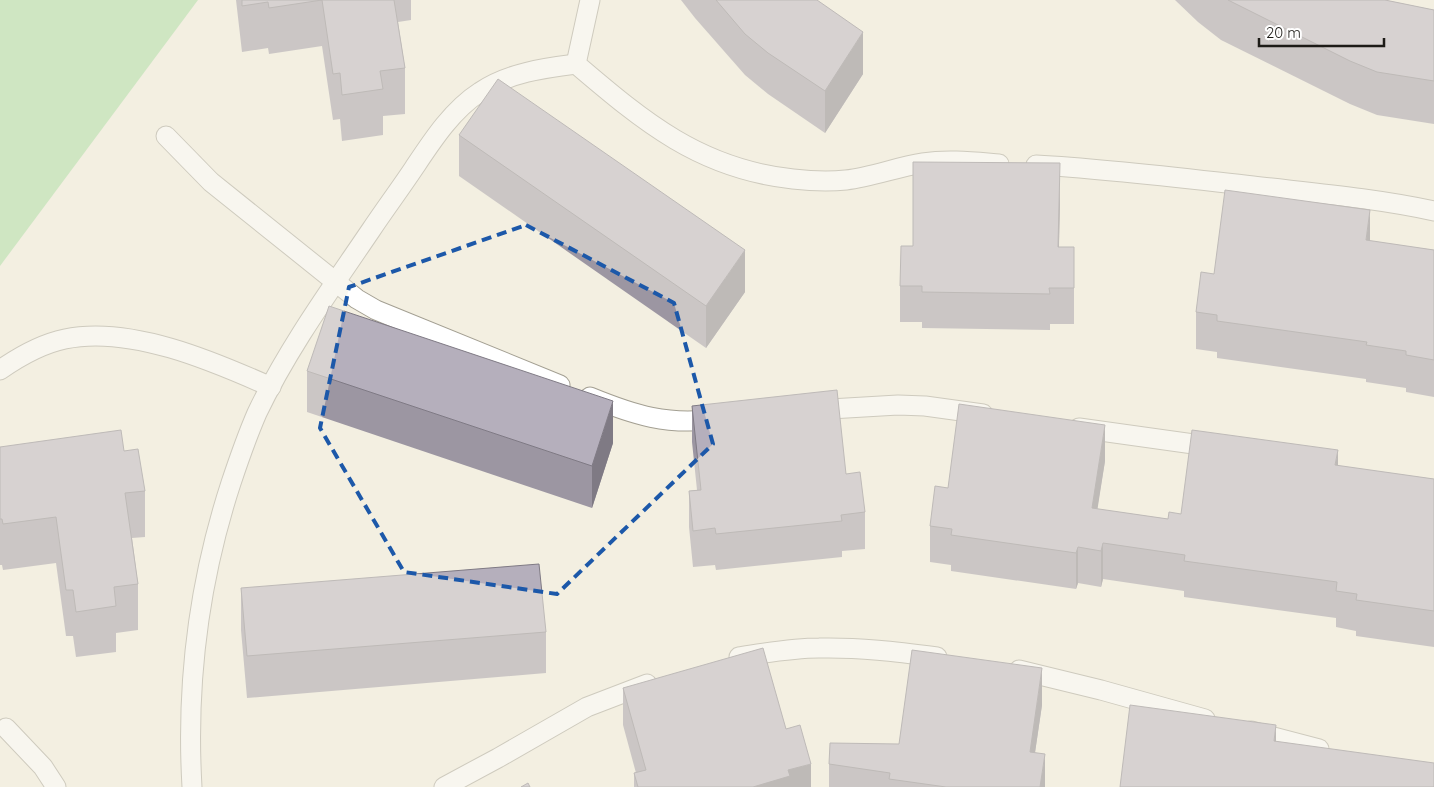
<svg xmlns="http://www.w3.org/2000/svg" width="1434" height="787" font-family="Quicksand,sans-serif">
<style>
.green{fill:#a4db9c}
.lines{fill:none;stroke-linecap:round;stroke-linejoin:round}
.lane-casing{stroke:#a39f92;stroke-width:21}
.lane{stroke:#fff;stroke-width:19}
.wall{fill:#9c96a2}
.shaded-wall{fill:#7f7a84}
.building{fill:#b5afbc;stroke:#7f7a84}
.marked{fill:none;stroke:#1c58a9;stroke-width:4;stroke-dasharray:10 6;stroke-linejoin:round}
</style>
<rect width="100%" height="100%" fill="#f3efe1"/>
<polygon class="green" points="0,0 198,0 0,266"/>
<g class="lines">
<g class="lane-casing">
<g id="lane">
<path d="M590,0L576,64C644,122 700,169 793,179C810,181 828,182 846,180C872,177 897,167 923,163C948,159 974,162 999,164"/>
<polyline points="166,136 211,182 357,299 376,310 560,385"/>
<path d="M1036,165C1109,169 1181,178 1253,186C1313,193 1374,198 1434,211"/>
<path d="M0,370C20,356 41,344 65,339C129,325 213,361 271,387"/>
<path d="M590,397C634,415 668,426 716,419"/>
<polyline points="813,410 898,405 925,406 983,414"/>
<polyline points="1079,428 1215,447"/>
<path d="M739,657C765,653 792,648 819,648C858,647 898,652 937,657"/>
<polyline points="1019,670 1101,690 1205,719"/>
<polyline points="6,728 43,767 56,787"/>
<polyline points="1251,731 1319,749"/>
<path d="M192,787C186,684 199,581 231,483C239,459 247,436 257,413C288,348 331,289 371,230C385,209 400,189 414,168C432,141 452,110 480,92C508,73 544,68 576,64"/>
<polyline points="444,787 498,758 587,707 647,684"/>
</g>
</g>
<use href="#lane" class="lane"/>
</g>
<g class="wall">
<polygon points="236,0 411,0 411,20 398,22 405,68 405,114 383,116 383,135 342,141 340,119 333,120 322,46 269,54 268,48 242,52"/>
<polygon points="681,0 817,0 863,74 825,133 768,94 745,75 695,18"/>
<polygon points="1175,0 1385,0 1434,10 1434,124 1377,115 1350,104 1221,40 1198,22"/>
<polygon points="459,135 745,292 706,348 459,176"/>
<polygon points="1060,200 1059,247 1074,247 1074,324 1050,324 1050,330 922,328 922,322 900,322 900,286 913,246"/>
<polygon points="1370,241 1434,250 1434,397 1406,392 1406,388 1366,382 1366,379 1217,358 1217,352 1196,349 1196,312 1214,274"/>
<polygon points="307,371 613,443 592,508 307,412"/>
<polygon points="692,406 846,474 865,512 865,549 842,551 842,557 716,570 715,565 693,567 689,527 689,491 697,490 692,442"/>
<polygon points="0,447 124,451 145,491 145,537 132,538 138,584 138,630 116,633 116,652 76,657 73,636 66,636 56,563 3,570 2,565 0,565"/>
<polygon points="1105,461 1097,509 1168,519 1181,514 1338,466 1434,479 1434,647 1356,636 1356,631 1336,627 1336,618 1184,597 1184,591 1103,579 1101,587 1078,583 1076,589 951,571 951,565 930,562 930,526 948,488"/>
<polygon points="241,588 546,632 546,673 247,698 241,630"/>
<polygon points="623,688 786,729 811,787 634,787 634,773 636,773 623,725"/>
<polygon points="1042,705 1035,752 1045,787 829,787 829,764 899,744"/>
</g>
<g class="shaded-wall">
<polygon points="863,32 863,74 825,133 825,91"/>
<polygon points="1060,163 1060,200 1058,283 1058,247"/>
<polygon points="1370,210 1370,247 1366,240"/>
<polygon points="745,250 745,292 706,348 706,306"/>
<polygon points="613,401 613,443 592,508 592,466"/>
<polygon points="1105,425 1105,461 1092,544 1092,508"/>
<polygon points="1338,450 1338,487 1335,465"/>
<polygon points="1103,543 1103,579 1101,587 1101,551"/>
<polygon points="1078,547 1078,583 1076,589 1076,553"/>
<polygon points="1042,668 1042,705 1030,787 1030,752"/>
<polygon points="1276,725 1276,762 1274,741"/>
<polygon points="1045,754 1045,787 1040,787"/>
<polygon points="811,764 811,787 753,787 788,770"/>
</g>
<g class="building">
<polygon points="242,0 394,0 405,68 380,71 383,89 342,95 340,73 333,74 322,0 269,8 268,2 242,6"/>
<polygon points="716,0 817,0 863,32 825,91 768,53 745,34"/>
<polygon points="1228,0 1385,0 1434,10 1434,81 1377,72 1350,61"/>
<polygon points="498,79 745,250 706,306 459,135"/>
<polygon points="913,162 1060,163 1058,247 1074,247 1074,288 1049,288 1050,294 922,292 922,286 900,286 901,246 913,246"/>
<polygon points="1225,190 1370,210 1366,240 1434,250 1434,360 1406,355 1406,351 1366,345 1367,342 1217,321 1217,315 1196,312 1201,272 1214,274"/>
<polygon points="329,306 613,401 592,466 307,371"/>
<polygon points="837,390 846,474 860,472 865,512 841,515 842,521 716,534 715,528 693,531 689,491 701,490 692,406"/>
<polygon points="959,404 1105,425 1092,508 1168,519 1169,512 1181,514 1192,430 1338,450 1335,465 1434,479 1434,611 1356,600 1357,594 1336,591 1337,582 1184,561 1185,555 1103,543 1101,551 1078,547 1076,553 951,535 952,529 930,526 935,486 948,488"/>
<polygon points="121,430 124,451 138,449 145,491 125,493 138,584 114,587 116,606 76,612 73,590 66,590 56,517 3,524 2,519 0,519 0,447"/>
<polygon points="539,564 546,632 247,656 241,588"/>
<polygon points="763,648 786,729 800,725 811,764 788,770 790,776 753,787 638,787 634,773 646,770 623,688"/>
<polygon points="912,650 1042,668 1030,752 1045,754 1040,787 946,787 889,779 890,773 829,764 830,743 899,744"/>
<polygon points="1130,705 1276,725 1274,741 1434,763 1434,787 1120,787"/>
<polygon points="528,783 530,787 521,787"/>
</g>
<path d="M0 0H1434V787H0ZM526,225L674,303L713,444L557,594L404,572L320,428L349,287Z" fill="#f3efe1" fill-opacity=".55" fill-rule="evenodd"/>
<path class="marked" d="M526,225L674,303L713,444L557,594L404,572L320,428L349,287Z"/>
<path d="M1259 38v8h125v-8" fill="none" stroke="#1d1b17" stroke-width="2.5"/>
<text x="1266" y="38" font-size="15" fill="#1d1b17" stroke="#ffffff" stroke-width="4" paint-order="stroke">20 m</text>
</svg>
